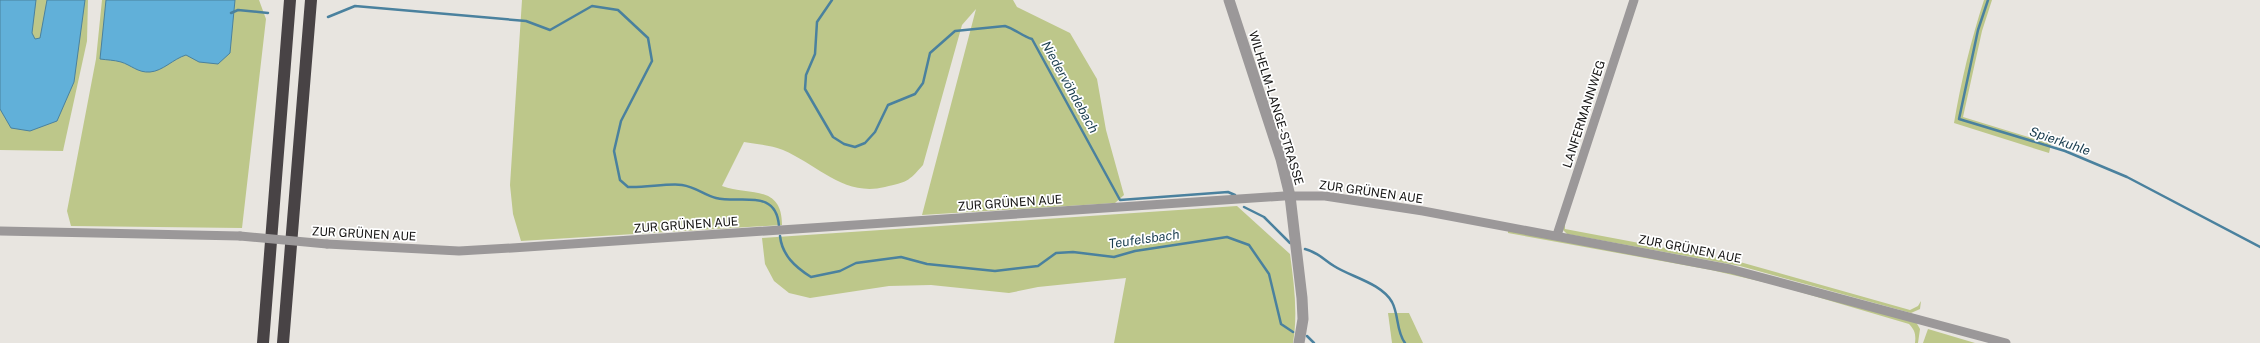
<svg xmlns="http://www.w3.org/2000/svg" width="2260" height="343" font-family="'Public Sans',sans-serif">
<style>
.green{fill:#bdc78a}
.water{fill:#61b0d9;stroke:#4a819e}
.lines{fill:none;stroke-linecap:round;stroke-linejoin:round}
.stream{stroke:#4a819e;stroke-width:2.5}
.minor{stroke:#9b9899;stroke-width:9}
.tertiary{stroke:#9b9899;stroke-width:11}
.motorway{stroke:#484345;stroke-width:12}
.minor-bridge{stroke:#9b9899;stroke-width:9}
.labels{text-anchor:middle;dominant-baseline:central;stroke-width:3.5;stroke-linejoin:round;paint-order:stroke}
.street-label{font-size:12px;fill:#151413;stroke:#fff}
.water-label{font-size:13px;font-style:italic;fill:#1a3d4f;stroke:#fff}
</style>
<rect width="100%" height="100%" fill="#e8e5e0"/>
<g class="green">
<polygon points="0,0 88,0 87,41 63,151 0,150"/>
<polygon points="102,0 259,0 266,19 242,228 71,226 67,211 96,59"/>
<path d="M522,0H1013L1017,7L1070,33L1097,79L1106,130L1124,195L1115,203L922,215L976,9L962,25L923,165C908,182 907,182 885,187C844,197 818,165 783,150C771,145 756,144 744,142L722,186C749,196 782,184 782,225L521,241L513,214L510,185Z"/>
<path d="M1984,0H1992L1982,31L1963,117L2051,144L2049,153L1954,123C1961,81 1971,40 1984,0Z"/>
<path d="M1237,206L1290,254C1294,284 1298,313 1293,343H1114L1126,278L1038,287L1009,293L931,285L889,286L810,298L789,293L774,281L765,264L762,238Z"/>
<polygon points="1565,221 1565,229 1740,262 1910,310 1918,306 1921,301 1920,309 1911,313 1740,266 1567,234 1563,230"/>
<path d="M1508,230L1713,268L1916,322L1920,329L1918,343H1915C1916,335 1915,330 1909,324L1776,285L1711,270L1508,233Z"/>
<polygon points="1388,313 1409,313 1423,343 1392,343"/>
<polygon points="1928,329 1975,343 1923,343"/>
</g>
<g class="water">
<polygon points="0,0 36,0 32,33 35,39 40,38 47,0 85,0 74,82 57,121 30,131 11,128 0,109"/>
<path d="M106,0H235L230,53L218,64L199,62L186,55C173,59 163,71 150,72C138,73 131,65 121,62C114,60 107,60 100,59Z"/>
</g>
<g class="lines">
<g class="stream">
<path d="M832,0L817,22L815,54L806,75L805,89L833,137L844,144L855,147L865,143L875,132L888,105L915,94L923,83L930,53L955,31L1005,26C1015,29 1022,36 1032,39L1120,200L1228,192L1235,195"/>
<polyline points="1988,0 1978,30 1959,119 2065,151 2127,177 2260,247"/>
<polyline points="231,13 238,10 268,13"/>
<path d="M328,17L355,6L526,21L550,30L592,6L618,10L648,38L652,61L621,121L614,151L620,180L628,187C644,188 669,183 682,185C696,187 704,195 716,198C742,204 776,188 779,226"/>
<polyline points="1244,207 1264,217 1290,243"/>
<path d="M780,236C782,255 795,267 811,277L840,271L856,263L901,257L927,264L995,271L1038,266L1056,253L1073,252L1114,257L1135,251L1227,237L1249,245L1269,274L1281,324L1293,332"/>
<path d="M1305,249C1318,252 1324,260 1334,266C1351,277 1381,283 1392,302C1399,315 1396,331 1405,343"/>
<polyline points="1307,336 1314,343"/>
</g>
<g class="minor">
<polyline points="0,231 240,236"/>
<polyline points="1557,235 1634,0"/>
<polyline points="327,244 459,251 512,248 1284,196 1325,196 1423,211 1730,269 2006,343"/>
</g>
<polyline class="tertiary" points="1229,0 1281,159 1290,196 1302,298 1303,319 1299,343"/>
<g class="motorway">
<polyline points="263,343 290,0"/>
<polyline points="283,343 311,0"/>
</g>
<polyline class="minor-bridge" points="240,236 327,244"/>
</g>
<g class="labels">
<g class="street-label">
<text transform="translate(1276 108) rotate(73)">WILHELM-LANGE-STRASSE</text>
<text transform="translate(1584 114) rotate(-72)">LANFERMANNWEG</text>
<text transform="translate(1371 192) rotate(8)">ZUR GRÜNEN AUE</text>
<text transform="translate(1010 203) rotate(-4)">ZUR GRÜNEN AUE</text>
<text transform="translate(686 225) rotate(-4)">ZUR GRÜNEN AUE</text>
<text transform="translate(364 234) rotate(3)">ZUR GRÜNEN AUE</text>
<text transform="translate(1690 249) rotate(11)">ZUR GRÜNEN AUE</text>
</g>
<g class="water-label">
<text transform="translate(1070 87) rotate(61)">Niedervöhdebach</text>
<text transform="translate(2060 141) rotate(19)">Spierkuhle</text>
<text transform="translate(1144 239) rotate(-8)">Teufelsbach</text>
</g>
</g>
</svg>
